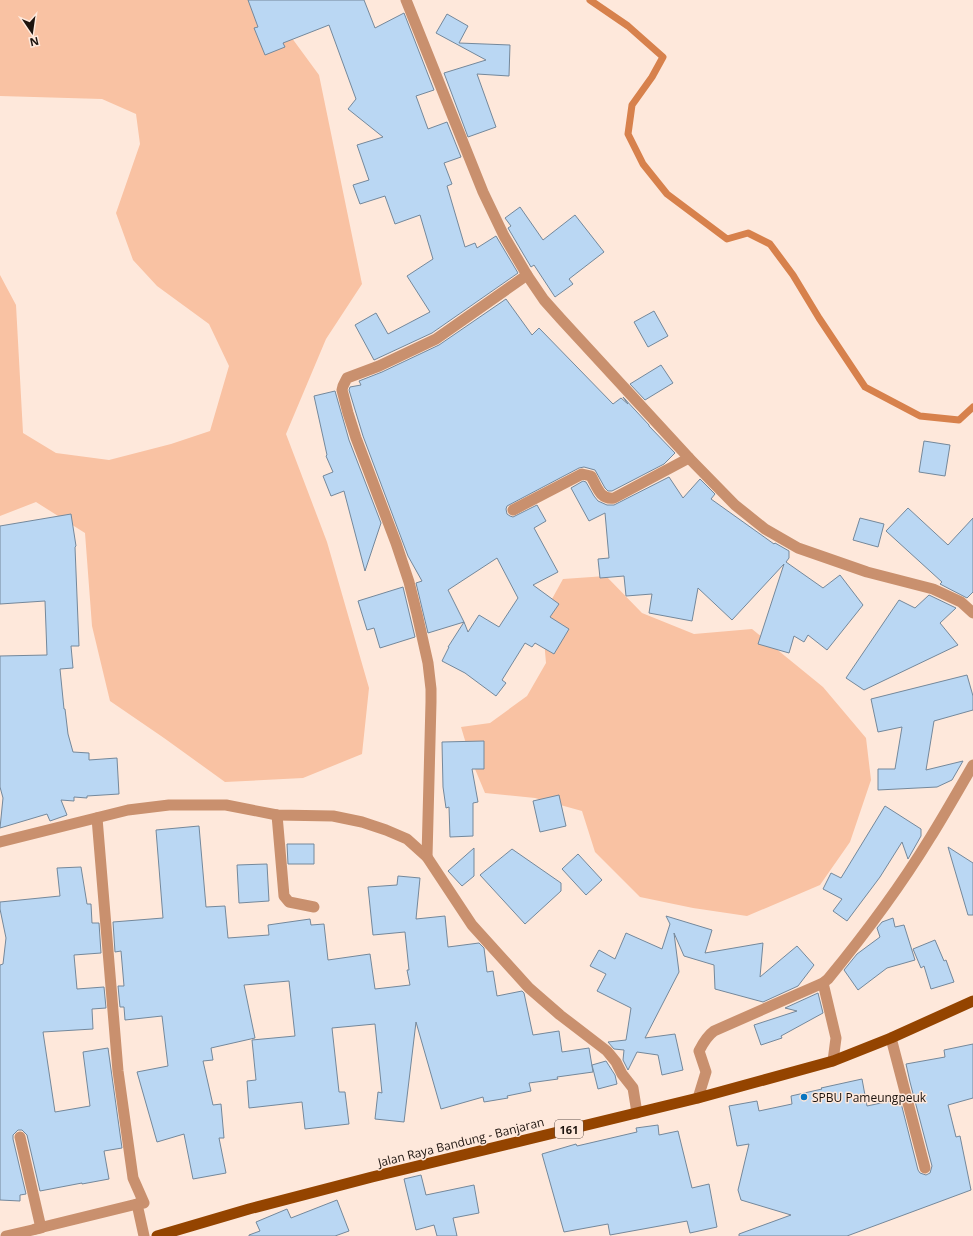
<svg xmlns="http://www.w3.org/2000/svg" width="973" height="1236" font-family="'Open Sans',sans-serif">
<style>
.green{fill:#f9c2a3}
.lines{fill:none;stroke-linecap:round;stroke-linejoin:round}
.stream{stroke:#d7814c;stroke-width:7}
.building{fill:#bad7f3;stroke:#74889b}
.minor{stroke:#c9906e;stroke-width:11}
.primary{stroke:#944400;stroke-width:11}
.poi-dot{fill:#0975c0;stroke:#fee8db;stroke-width:1.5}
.labels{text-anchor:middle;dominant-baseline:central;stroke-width:3;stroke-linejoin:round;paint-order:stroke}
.shield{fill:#fee8db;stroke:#60534c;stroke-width:1}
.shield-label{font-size:11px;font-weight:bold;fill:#1c130e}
.poi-label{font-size:12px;fill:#1c130e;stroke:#fee8db;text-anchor:start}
.street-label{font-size:12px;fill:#1c130e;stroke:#fee8db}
</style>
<rect width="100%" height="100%" fill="#fee8db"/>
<g class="green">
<polygon points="0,0 264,0 319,75 362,284 326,339 286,434 327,542 369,688 362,754 303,778 225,782 164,738 110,701 92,626 85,533 36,502 0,516 0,275 16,305 23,433 56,453 109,460 171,444 210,431 229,366 209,324 157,286 133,260 116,213 140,144 136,114 102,99 0,96"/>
<polygon points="606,576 642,613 694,634 752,629 823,687 866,738 871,780 850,842 820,885 747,916 693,908 640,897 595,852 582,811 535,798 485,793 470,757 461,727 490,723 527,696 546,663 542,617 563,579"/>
</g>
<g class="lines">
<polyline class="stream" points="590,0 628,26 663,57 652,77 632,105 628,134 643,164 667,194 727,239 748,233 770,244 793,275 819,318 865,387 920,416 959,420 973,407"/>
</g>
<g class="building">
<polygon points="248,0 364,0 375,28 404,13 434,90 416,96 428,129 447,122 461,157 444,163 452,184 447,186 465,247 475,243 477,248 496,236 518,273 432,333 374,360 355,325 376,313 388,334 430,312 407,276 433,259 420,215 395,224 385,196 360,204 353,185 369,180 357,145 383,137 348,109 356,99 329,25 283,43 285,47 265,55 254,28 258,27"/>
<polygon points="447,14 468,26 459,43 510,45 509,76 477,74 496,127 468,137 444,73 486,60 436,33"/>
<polygon points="520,207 543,240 575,215 604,252 569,279 573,284 555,297 534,265 531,267 508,228 511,226 505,218"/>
<polygon points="506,299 532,335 539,328 613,404 621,398 628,404 623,397 649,425 649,426 675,453 664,464 612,491 608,491 605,488 595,470 584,467 579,468 507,506 506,509 507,514 510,516 513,517 537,505 546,521 534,528 558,572 533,585 559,604 550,617 569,629 554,654 535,643 532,647 525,643 502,680 506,683 496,696 465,673 442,661 449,647 448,647 464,622 468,632 479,615 499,627 518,598 497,558 448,590 464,622 428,633 416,583 422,581 408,556 363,436 349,390 350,387 361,385 359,381 382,372 439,345"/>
<polygon points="654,311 668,336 648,347 634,322"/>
<polygon points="661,365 673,383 645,400 630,384"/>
<polygon points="335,391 349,440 381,523 365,571 344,491 331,496 323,476 333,472 326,456 327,455 314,396"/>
<polygon points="924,441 950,445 945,476 919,472"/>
<polygon points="669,477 683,498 700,479 715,494 711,499 774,544 775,543 789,551 789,558 786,562 823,588 840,575 863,605 827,650 808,635 804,642 794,636 789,653 758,644 784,564 732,620 698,588 692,621 649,613 652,594 626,596 624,576 600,578 598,559 609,558 605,513 589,521 571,488 583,481 586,482 594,496 598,501 607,505 614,505"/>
<polygon points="908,508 948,545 973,518 973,592 967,598 940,584 942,582 886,531"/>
<polygon points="71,514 76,546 75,547 79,646 71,646 73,668 60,669 64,709 65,709 68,734 73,752 89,753 89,760 117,758 119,794 87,796 87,798 74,797 74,801 61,800 67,815 50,821 47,814 0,828 3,798 0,787 0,656 47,655 45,601 0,604 0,526"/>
<polygon points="860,518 884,524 878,547 853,540"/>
<polygon points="403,587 415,637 380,648 374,628 367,630 358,601"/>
<polygon points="929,595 956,608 940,623 958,645 864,690 846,678 899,600 915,608"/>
<polygon points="967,675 973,696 973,710 934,721 926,770 963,761 952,780 937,787 878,790 878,769 895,769 902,727 878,732 871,699"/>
<polygon points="484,741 484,769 472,769 478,802 473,803 473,836 450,837 449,807 446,808 443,787 442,742"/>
<polygon points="559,795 566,826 540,832 533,801"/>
<polygon points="885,806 921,829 921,836 908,859 902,842 880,877 847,921 833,911 842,899 823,889 831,873 841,878"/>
<polygon points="199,826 206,907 225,906 228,938 269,935 268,925 310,919 311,925 324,924 328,960 370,954 375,989 410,985 407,970 409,970 405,932 373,935 368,887 397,885 398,876 420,878 416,919 445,916 448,947 479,943 484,948 487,972 493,971 497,996 522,991 524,993 533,1035 559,1031 562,1052 589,1048 593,1072 557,1077 558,1079 529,1083 531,1091 507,1096 508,1098 484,1102 483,1097 441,1109 416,1022 404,1122 375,1119 378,1092 382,1093 375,1024 332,1028 339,1092 345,1092 349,1124 305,1129 302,1102 249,1108 247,1081 256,1080 252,1040 295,1036 289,981 244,985 255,1038 211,1048 213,1060 203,1061 213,1105 221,1104 224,1138 219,1138 226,1173 193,1179 184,1134 157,1142 137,1072 168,1066 162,1016 125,1020 124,1007 120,1007 118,986 124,986 121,951 115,952 113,922 163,918 156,830"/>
<polygon points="287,844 314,844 314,864 288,864"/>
<polygon points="948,847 973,863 973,915 968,915"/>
<polygon points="474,848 474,876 462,886 448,871"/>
<polygon points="512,849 561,883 561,891 525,924 480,875"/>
<polygon points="578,854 602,880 586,895 562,869"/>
<polygon points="267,864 269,901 239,903 237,865"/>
<polygon points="81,867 87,904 91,904 92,923 99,923 101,953 74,955 77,989 104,987 106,1008 92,1009 93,1029 43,1032 55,1112 90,1106 83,1052 108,1048 122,1148 104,1151 109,1179 82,1184 82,1183 40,1191 27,1135 22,1130 18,1130 13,1135 13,1139 26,1194 20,1195 20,1201 0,1200 0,965 3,964 6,938 0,909 0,902 60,896 57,868"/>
<polygon points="666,916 712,930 705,953 763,943 760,977 797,946 814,965 798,986 763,1002 715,989 714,965 684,956 674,933 679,972 645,1038 675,1034 683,1070 662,1075 658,1055 637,1052 628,1070 623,1060 624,1050 614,1049 608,1042 626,1040 631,1008 597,991 606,974 590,966 599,950 615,959 626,933 662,949 670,924"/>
<polygon points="893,918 895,927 904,925 915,960 887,968 858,990 844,970 857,954 880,937 877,928 882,922"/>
<polygon points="935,940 944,961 946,960 954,982 931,989 924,966 921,968 913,949"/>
<polygon points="818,993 823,1013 781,1036 782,1038 761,1045 754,1025 797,1011 785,1008"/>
<polygon points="973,1044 973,1098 948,1105 956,1137 960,1136 971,1190 847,1236 739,1236 739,1234 791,1215 741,1200 738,1190 749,1144 737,1146 729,1106 757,1101 759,1111 792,1104 791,1096 822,1089 821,1088 862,1079 867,1106 900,1099 918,1170 920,1173 926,1175 930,1173 932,1166 910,1082 906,1064 945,1057 944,1050"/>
<polygon points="606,1061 615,1075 617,1084 598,1089 592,1065"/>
<polygon points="658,1125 659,1135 678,1131 692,1188 709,1184 717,1227 690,1233 687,1221 610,1235 608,1224 564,1232 542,1154 576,1144 577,1146 637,1132 636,1128"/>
<polygon points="421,1175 426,1195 474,1185 479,1213 453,1218 457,1236 437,1236 434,1225 416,1230 404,1179"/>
<polygon points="337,1200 349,1231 335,1236 249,1236 249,1235 260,1231 256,1222 287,1209 291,1218"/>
</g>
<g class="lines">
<g class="minor">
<polyline points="406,0 483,192 504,236 527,275 544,300 561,319 689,458 735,505 765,529 798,548 867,572 933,589 961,602 973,613"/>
<path d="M513,510L582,474L591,476C597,487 600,500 614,498L689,458"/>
<polyline points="277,815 284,896 289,902 314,907"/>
<polyline points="97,818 118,1071 133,1178 144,1203 137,1204 144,1236"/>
<polyline points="0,842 128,810 169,805 226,805 277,815 333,816 362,822 386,830 407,839 427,857 472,925 529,988 560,1015 607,1051 616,1062 622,1074 633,1088 637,1113"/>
<polyline points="427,857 431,702 431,689 428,663 417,614 409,582 396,543 356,438 348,413 342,390 343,386 347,378 379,366 436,339 527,275"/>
<polyline points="823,983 836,1038 833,1061"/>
<polyline points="891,1038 925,1168"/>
<path d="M698,1098L706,1072L699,1051C703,1043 707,1036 714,1031L823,983L828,979C865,934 900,887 930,838C945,814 959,789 973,765"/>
<polyline points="35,1229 137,1204"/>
<polyline points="6,1236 41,1228 20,1137"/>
</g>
<polyline class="primary" points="157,1236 249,1209 372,1177 698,1098 833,1061 891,1038 973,1001"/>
</g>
<circle class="poi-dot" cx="804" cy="1097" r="4"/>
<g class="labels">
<rect class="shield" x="555" y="1120" width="28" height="18" rx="3"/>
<g class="shield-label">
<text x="569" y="1129">161</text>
</g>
<g class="poi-label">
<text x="812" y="1097">SPBU Pameungpeuk</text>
</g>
<g class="street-label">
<text transform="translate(461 1142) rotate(-14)">Jalan Raya Bandung - Banjaran</text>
</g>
</g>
<g transform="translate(32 32) rotate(167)" stroke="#fee8db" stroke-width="3" paint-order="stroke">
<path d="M0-3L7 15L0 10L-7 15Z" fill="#1c130e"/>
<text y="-6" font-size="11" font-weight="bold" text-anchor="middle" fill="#1c130e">N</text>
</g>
</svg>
